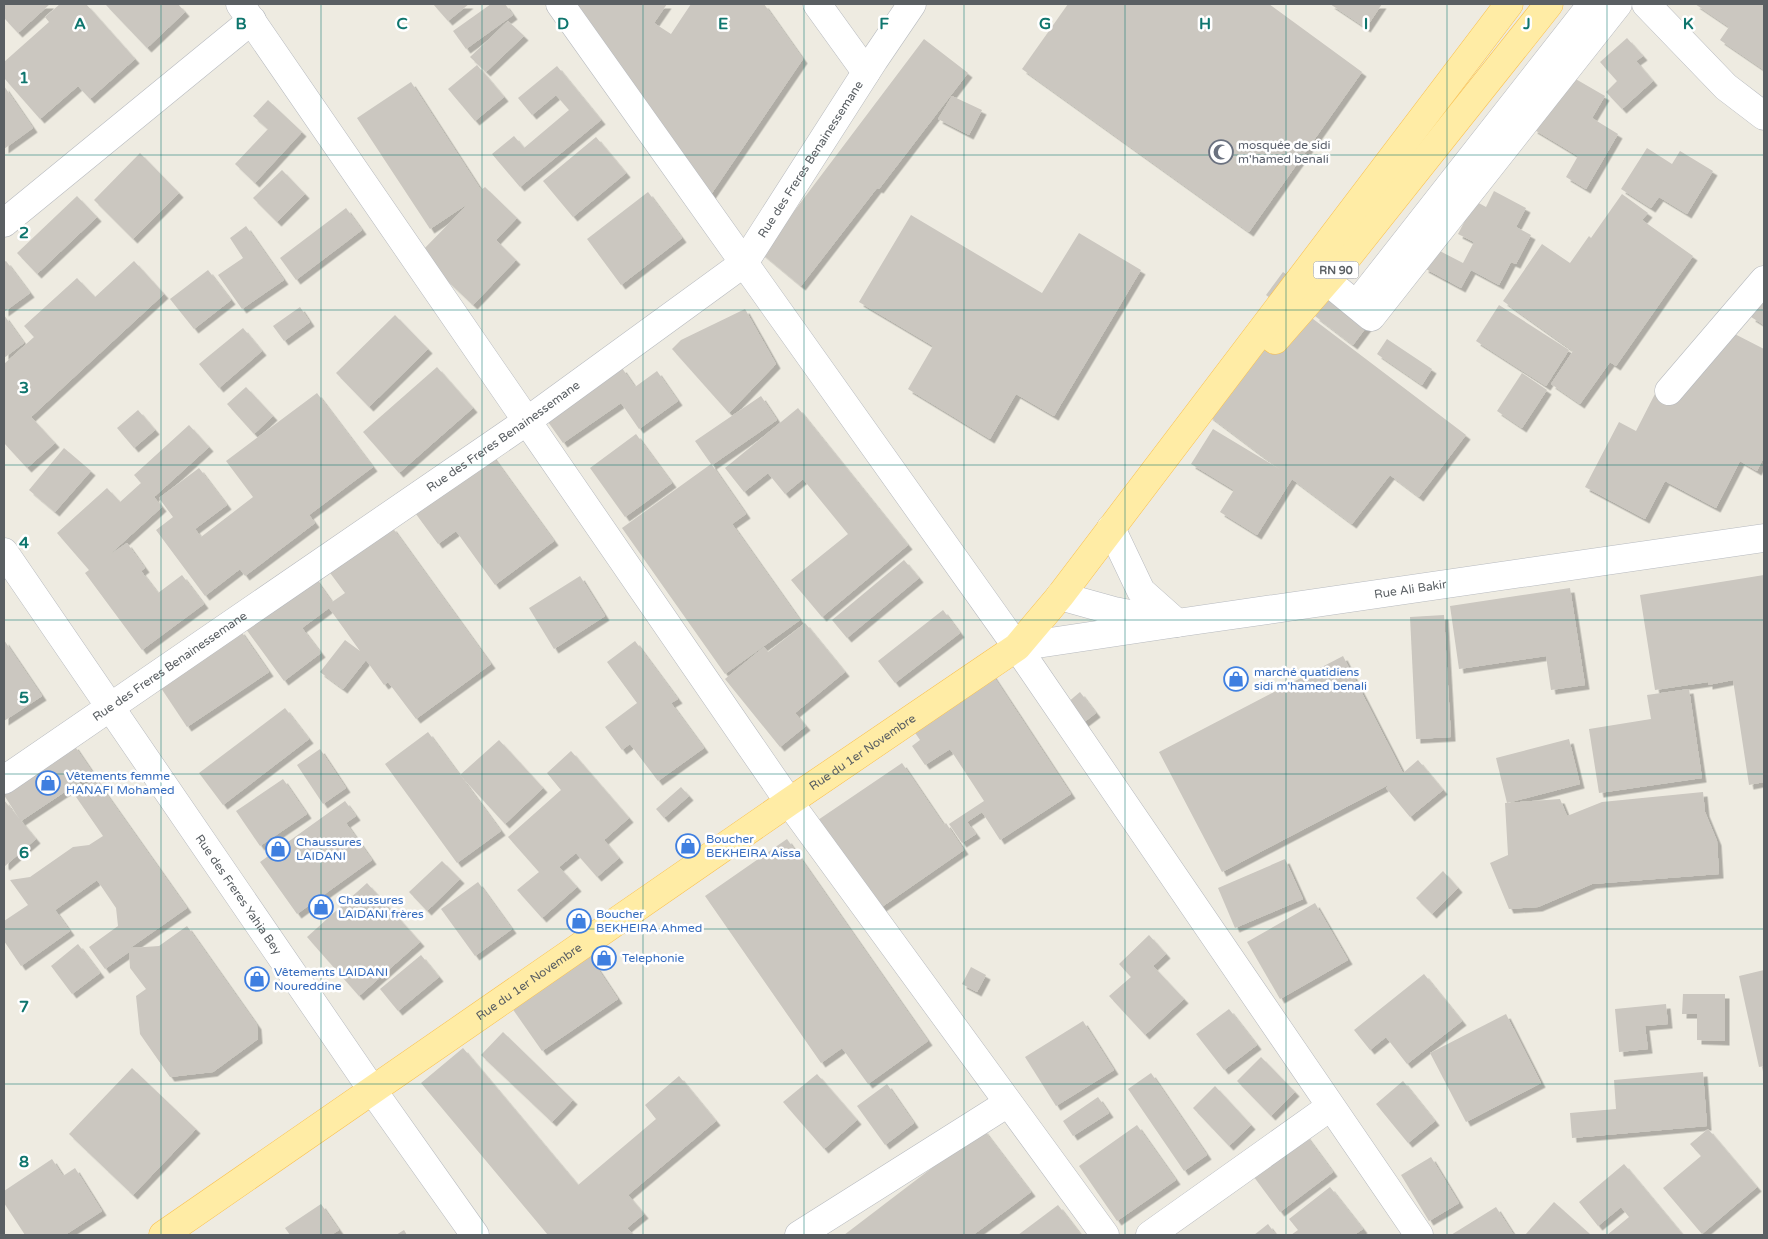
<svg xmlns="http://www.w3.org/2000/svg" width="1768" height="1239" font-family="'Varela Round',sans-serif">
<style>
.building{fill:#cbc7c0;filter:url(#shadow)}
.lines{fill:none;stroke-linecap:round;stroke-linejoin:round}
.minor-casing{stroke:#b7babf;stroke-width:29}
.tertiary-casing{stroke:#b7babf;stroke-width:29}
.primary-casing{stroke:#fac04e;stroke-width:29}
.minor{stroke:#fff;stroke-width:28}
.tertiary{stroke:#fff;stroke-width:28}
.primary{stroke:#ffeca5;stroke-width:28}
.grid{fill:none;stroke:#0f766e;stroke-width:1;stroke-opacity:0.55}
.labels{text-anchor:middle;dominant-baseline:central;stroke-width:5;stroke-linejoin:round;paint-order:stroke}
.shield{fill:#fff;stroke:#8c8f92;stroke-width:1}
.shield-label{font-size:11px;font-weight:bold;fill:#5a5f63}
.worship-label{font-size:12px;fill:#5b616d;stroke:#fff;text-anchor:start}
.street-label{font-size:12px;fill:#5a5f63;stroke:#fff}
.shop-label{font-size:12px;fill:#366cbe;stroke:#fff;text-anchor:start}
.grid-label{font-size:16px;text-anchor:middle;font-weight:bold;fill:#0f766e;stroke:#fff;stroke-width:5;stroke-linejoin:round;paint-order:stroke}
</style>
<defs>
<filter id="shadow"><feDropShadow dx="4.5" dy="4.5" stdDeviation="0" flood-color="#0004"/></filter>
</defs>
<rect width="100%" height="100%" fill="#eeebe1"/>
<g class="building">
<polygon points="4,4 50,4 18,33 4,18"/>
<polygon points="60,4 86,4 135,59 90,99 78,86 40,119 4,78 4,62 49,22 45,17"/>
<polygon points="105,4 178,4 185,12 147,48"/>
<polygon points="433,4 469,4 448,21"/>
<polygon points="491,4 505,4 513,15 466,49 453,31"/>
<polygon points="566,4 667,4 654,23 671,34 691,4 764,4 803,59 710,196"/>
<polygon points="1068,4 1269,4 1362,72 1249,232 1022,69"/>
<polygon points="1330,4 1382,4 1366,28"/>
<polygon points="1695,4 1764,4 1764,70 1720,40 1729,27"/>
<polygon points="508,21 524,36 486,72 470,57"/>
<polygon points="1627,38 1643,56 1636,61 1653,81 1622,109 1606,92 1617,81 1600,62"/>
<polygon points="924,39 968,73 879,189 877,188 801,286 759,251 783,226"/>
<polygon points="477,65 504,97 475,121 448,89"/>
<polygon points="557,66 601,120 520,187 492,154 514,136 524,148 569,110 556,95 532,115 518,98"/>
<polygon points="1567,74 1605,96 1592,118 1618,134 1586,189 1566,177 1578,156 1533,129"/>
<polygon points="411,82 481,190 485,187 517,218 496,240 516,260 473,305 419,254 469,203 430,229 357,118"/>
<polygon points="4,86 33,128 4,149"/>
<polygon points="952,96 982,110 969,135 938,119"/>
<polygon points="268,100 302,132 255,183 235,164 268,129 253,116"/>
<polygon points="596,137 626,173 573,217 543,181"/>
<polygon points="1647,148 1672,164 1680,151 1713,171 1687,214 1659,197 1651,208 1621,189"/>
<polygon points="140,153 179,193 133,239 94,200"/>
<polygon points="282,170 305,194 277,222 253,198"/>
<polygon points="1494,191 1526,208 1516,227 1531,235 1516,264 1511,262 1499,285 1471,270 1461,288 1424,268 1434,248 1463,263 1474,242 1458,234 1475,201 1486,207"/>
<polygon points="648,192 682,238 621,285 587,239"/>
<polygon points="1622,194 1648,213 1642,220 1693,256 1616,366 1610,362 1580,404 1551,384 1573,351 1503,301 1542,244 1570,263 1589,236 1591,238"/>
<polygon points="77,196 97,217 37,274 17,253"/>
<polygon points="346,208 362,230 296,280 280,258"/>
<polygon points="911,215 1042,293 1079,233 1141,270 1054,416 1016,394 990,439 908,389 933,346 859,302"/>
<polygon points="246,226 284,280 242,309 218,275 243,258 230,238"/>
<polygon points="6,261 30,293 4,312 4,262"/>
<polygon points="134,261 164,294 31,417 55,443 27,468 4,443 4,364 34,337 24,326 77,278 95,297"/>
<polygon points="208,270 231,300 194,329 170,299"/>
<polygon points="1283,272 1304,287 1292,303 1466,435 1419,497 1390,475 1352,524 1292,479 1257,535 1220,512 1234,490 1191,464 1213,429 1281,470 1208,415 1286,310 1266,295"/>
<polygon points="1336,288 1374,317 1353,345 1315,316"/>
<polygon points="1764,294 1764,325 1751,317"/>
<polygon points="1499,305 1569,350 1546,386 1476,341"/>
<polygon points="300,307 310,322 284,341 273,326"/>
<polygon points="745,309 776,364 729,413 672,349 681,340"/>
<polygon points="4,315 24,343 4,358"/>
<polygon points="395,315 428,349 369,407 336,373"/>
<polygon points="243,328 262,351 219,388 199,364"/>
<polygon points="1725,329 1764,349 1764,457 1757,471 1740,461 1716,508 1665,481 1645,519 1585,487 1619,422 1636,431 1657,390"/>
<polygon points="1387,339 1432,369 1422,385 1377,354"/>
<polygon points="437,367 473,408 399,473 363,432"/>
<polygon points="622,368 635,387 657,371 678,401 639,429 621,403 563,443 541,412"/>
<polygon points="1522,373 1547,390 1522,428 1497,411"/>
<polygon points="246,387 273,416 254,434 227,404"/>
<polygon points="317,393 373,467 309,515 315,523 245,576 240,569 205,596 156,530 173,517 159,498 199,468 227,505 195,529 201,537 253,497 226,461"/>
<polygon points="761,396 777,420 712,465 746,514 732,524 800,620 725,674 622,528 711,464 695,441"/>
<polygon points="798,408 908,545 822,617 791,580 848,534 803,479 785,494 768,473 744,492 725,468"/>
<polygon points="138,410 155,430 134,448 117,428"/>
<polygon points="189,425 209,447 154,497 162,507 108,556 127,543 145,568 141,571 158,593 182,575 204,604 142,650 85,573 89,570 57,533 107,488 120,502 141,483 134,475"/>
<polygon points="636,434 672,483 625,517 590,468"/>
<polygon points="64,448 91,471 55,512 29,490"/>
<polygon points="491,454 554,541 495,585 456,531 438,544 413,510"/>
<polygon points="392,527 491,664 416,719 388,682 384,685 366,660 343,689 320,672 345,640 360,651 329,608 302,628 321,653 284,681 243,625 312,574 332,602 345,593 319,558"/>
<polygon points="904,560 919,578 847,638 832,620"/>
<polygon points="1764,575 1764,782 1749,785 1733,680 1708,685 1708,682 1655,690 1640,595"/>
<polygon points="580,576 605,616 554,649 529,608"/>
<polygon points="1570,588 1585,685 1551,690 1546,656 1459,669 1450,606"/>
<polygon points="943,610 960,633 895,683 878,661"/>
<polygon points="1444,615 1451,737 1416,739 1410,617"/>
<polygon points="805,623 845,672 795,713 806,726 780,747 725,679 764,647 768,652"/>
<polygon points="240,630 269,672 187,727 159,685"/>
<polygon points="4,640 42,696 4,721"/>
<polygon points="635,641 678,699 671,703 704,748 658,781 630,744 622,750 605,727 637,703 607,662"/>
<polygon points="1343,656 1403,773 1418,760 1443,790 1410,817 1386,788 1390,784 1222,872 1159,752"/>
<polygon points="990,671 1071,794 1000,840 982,812 967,822 976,834 962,843 949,824 984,801 950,749 925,765 912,746 920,740 909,724"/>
<polygon points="1689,689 1702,778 1599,793 1589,729 1651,719 1647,695"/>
<polygon points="1080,692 1096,713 1083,723 1067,703"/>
<polygon points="285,708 309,739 223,805 199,773"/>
<polygon points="428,732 501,831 457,863 385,764"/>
<polygon points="1569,739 1580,784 1507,803 1496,758"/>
<polygon points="499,740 543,788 505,824 460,775"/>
<polygon points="74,745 93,773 21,821 36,839 5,866 4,864 4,800 20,820 4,795 4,793"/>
<polygon points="320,749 346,788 323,804 297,765"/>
<polygon points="571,751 629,818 604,840 619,858 597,877 576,853 559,867 577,887 542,918 517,890 539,872 508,837 561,790 547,773"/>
<polygon points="902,763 944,825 946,823 964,850 876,911 815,822"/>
<polygon points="95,778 187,908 130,948 159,946 187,926 257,1025 258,1039 213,1072 170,1077 140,1034 136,996 146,989 130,968 129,952 105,969 89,947 118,926 116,908 97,880 55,910 70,931 21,966 4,941 4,921 28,905 10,880 30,877 73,847 89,845 103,836 74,794"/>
<polygon points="283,779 307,814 260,846 236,811"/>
<polygon points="681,787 689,796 664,818 656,809"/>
<polygon points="1703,792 1705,812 1717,841 1719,874 1592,884 1538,907 1509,909 1490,863 1508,855 1505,803 1560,799 1567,816 1602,802"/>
<polygon points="345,801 356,816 346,823 372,860 297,914 260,862"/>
<polygon points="787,839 928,1041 868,1084 842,1048 821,1063 705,896"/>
<polygon points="1285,859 1303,899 1235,928 1218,888"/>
<polygon points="442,861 460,879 427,911 409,892"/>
<polygon points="1443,871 1458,888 1432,914 1416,898"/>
<polygon points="478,882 512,929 475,956 441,909"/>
<polygon points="367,883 420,942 359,996 307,937"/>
<polygon points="1315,903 1348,960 1280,999 1247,942"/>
<polygon points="1149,935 1166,954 1153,966 1184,999 1145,1035 1109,996 1131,977 1119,964"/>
<polygon points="78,944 100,973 72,994 51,966"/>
<polygon points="584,948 618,999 542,1051 507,1001"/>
<polygon points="421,955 439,977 398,1011 380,989"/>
<polygon points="971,967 986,975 977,992 962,984"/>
<polygon points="1764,970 1764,1066 1759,1067 1739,976"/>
<polygon points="1424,974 1462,1021 1407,1064 1386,1037 1370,1050 1354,1030"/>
<polygon points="1683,994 1725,994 1725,1041 1697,1040 1697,1014 1682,1014"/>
<polygon points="1666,1004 1668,1024 1645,1026 1648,1049 1619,1052 1615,1009"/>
<polygon points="1229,1009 1257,1045 1224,1070 1196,1034"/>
<polygon points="1506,1014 1541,1083 1466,1122 1430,1053"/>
<polygon points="1083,1021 1114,1070 1056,1106 1025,1057"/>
<polygon points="503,1032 573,1100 552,1122 481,1055"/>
<polygon points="463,1048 578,1185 656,1119 645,1105 679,1076 716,1121 628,1195 644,1214 627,1228 634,1235 548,1235 421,1083"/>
<polygon points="1261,1057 1295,1092 1271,1116 1237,1081"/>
<polygon points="132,1068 196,1129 133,1195 69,1134"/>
<polygon points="1703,1072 1707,1126 1572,1138 1570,1113 1616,1109 1614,1080"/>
<polygon points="1151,1073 1207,1155 1184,1171 1128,1089"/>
<polygon points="817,1074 857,1120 824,1149 783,1102"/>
<polygon points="1403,1081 1435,1121 1408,1143 1376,1104"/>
<polygon points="887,1084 914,1123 885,1145 857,1106"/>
<polygon points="1215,1086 1251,1125 1229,1146 1193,1108"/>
<polygon points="1098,1097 1109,1113 1073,1136 1063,1121"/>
<polygon points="1137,1125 1176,1180 1117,1221 1079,1166"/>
<polygon points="983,1129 1031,1192 973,1235 844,1235"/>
<polygon points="1708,1129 1757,1187 1702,1234 1663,1188 1701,1156 1690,1144"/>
<polygon points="1305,1134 1333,1172 1280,1212 1251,1173"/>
<polygon points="1431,1157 1459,1203 1429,1221 1401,1175"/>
<polygon points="52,1159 63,1176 75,1168 102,1211 65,1235 25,1235 4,1203 4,1191"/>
<polygon points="1624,1164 1683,1235 1607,1235 1629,1217 1621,1207 1598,1226 1579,1202"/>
<polygon points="1330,1187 1363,1229 1354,1235 1291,1235 1298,1230 1289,1219"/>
<polygon points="1554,1202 1591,1235 1525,1235"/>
<polygon points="321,1204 339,1230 331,1235 290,1235 285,1228"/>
<polygon points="1058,1205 1081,1235 1018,1235"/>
<polygon points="1496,1207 1514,1235 1451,1235"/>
<polygon points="1268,1224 1276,1235 1254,1235"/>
<polygon points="404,1230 407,1235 396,1235"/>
</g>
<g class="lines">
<g class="minor-casing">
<g id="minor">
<polyline points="240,4 789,802 1105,1235"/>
<polyline points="560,4 1017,647 1419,1235"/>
<polyline points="817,4 866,72"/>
<polyline points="1646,4 1726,87 1764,116"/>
<polyline points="4,223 252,20"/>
<polyline points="1327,281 1371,317 1618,4"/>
<polyline points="1360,300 1592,4"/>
<polyline points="1669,391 1764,280"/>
<path id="s1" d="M4,552L373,1091L475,1235"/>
<path id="s2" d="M4,780L527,421L744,263L874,60L912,4"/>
<polyline points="799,1235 1008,1103"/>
<polyline points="1150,1235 1330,1107"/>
</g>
</g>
<g class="tertiary-casing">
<g id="tertiary">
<path id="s3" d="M1060,596L1114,611L1177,623L1764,538"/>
<polyline points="1017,647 1177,623 1141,591 1111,528"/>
</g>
</g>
<g class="primary-casing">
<g id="primary">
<polyline points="1275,340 1346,259 1549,4"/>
<path id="s4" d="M163,1235L789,802L1017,647L1060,596L1509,4"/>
</g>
</g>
<use href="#minor" class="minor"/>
<use href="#tertiary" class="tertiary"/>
<use href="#primary" class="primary"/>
</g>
<path class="grid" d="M161,4V1235M321,4V1235M482,4V1235M643,4V1235M804,4V1235M964,4V1235M1125,4V1235M1286,4V1235M1447,4V1235M1607,4V1235M4,155H1764M4,310H1764M4,465H1764M4,620H1764M4,774H1764M4,929H1764M4,1084H1764"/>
<defs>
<g id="mosque-ring" transform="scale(1.25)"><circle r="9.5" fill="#fff" stroke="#6b7280" stroke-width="1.5"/><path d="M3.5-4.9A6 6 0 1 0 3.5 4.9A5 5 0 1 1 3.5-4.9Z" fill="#6b7280"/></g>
<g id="shop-ring" transform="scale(1.25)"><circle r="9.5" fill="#fff" stroke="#3f7fe0" stroke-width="1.5"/><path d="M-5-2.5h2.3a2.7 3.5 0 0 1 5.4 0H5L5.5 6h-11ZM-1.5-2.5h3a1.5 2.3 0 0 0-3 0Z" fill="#3f7fe0"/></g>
</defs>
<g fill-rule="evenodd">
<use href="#mosque-ring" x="1221" y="152"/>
<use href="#shop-ring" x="1236" y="679"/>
<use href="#shop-ring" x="48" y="783"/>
<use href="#shop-ring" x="688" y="846"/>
<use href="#shop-ring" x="278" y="849"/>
<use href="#shop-ring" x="321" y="907"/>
<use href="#shop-ring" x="579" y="921"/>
<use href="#shop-ring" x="604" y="958"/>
<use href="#shop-ring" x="257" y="979"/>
</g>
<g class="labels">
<rect class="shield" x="1313.5" y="261.5" width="45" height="17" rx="4"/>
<g class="shield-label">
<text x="1336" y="270">RN 90</text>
</g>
<g class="worship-label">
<text x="1238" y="145">mosquée de sidi<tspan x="1238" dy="14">m'hamed benali</tspan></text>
</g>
<g class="street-label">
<text stroke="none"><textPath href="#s2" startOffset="1026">Rue des Freres Benainessemane</textPath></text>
<text stroke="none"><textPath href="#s2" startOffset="606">Rue des Freres Benainessemane</textPath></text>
<text stroke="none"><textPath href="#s3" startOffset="356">Rue Ali Bakir</textPath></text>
<text stroke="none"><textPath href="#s2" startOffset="201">Rue des Freres Benainessemane</textPath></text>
<text stroke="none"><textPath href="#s4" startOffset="850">Rue du 1er Novembre</textPath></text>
<text stroke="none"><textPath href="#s1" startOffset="415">Rue des Freres Yahia Bey</textPath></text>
<text stroke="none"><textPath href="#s4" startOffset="445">Rue du 1er Novembre</textPath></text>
</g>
<g class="shop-label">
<text x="1254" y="672">marché quatidiens<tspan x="1254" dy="14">sidi m'hamed benali</tspan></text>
<text x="66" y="776">Vêtements femme<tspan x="66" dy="14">HANAFI Mohamed</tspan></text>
<text x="706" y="839">Boucher<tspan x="706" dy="14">BEKHEIRA Aissa</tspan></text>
<text x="296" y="842">Chaussures<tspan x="296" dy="14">LAIDANI</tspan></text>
<text x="338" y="900">Chaussures<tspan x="338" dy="14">LAIDANI frères</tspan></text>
<text x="596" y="914">Boucher<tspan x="596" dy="14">BEKHEIRA Ahmed</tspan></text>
<text x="622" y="958">Telephonie</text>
<text x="274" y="972">Vêtements LAIDANI<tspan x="274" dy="14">Noureddine</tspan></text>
</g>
</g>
<g class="grid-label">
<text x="80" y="29">A</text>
<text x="241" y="29">B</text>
<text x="402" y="29">C</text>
<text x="563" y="29">D</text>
<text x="723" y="29">E</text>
<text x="884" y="29">F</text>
<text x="1045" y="29">G</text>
<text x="1205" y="29">H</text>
<text x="1366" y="29">I</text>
<text x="1527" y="29">J</text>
<text x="1688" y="29">K</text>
<text x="24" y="83">1</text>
<text x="24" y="238">2</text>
<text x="24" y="393">3</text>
<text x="24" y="548">4</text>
<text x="24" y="703">5</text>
<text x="24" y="858">6</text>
<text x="24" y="1012">7</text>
<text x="24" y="1167">8</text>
</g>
<rect width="1768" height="1239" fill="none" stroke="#5a5f63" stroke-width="10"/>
</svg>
